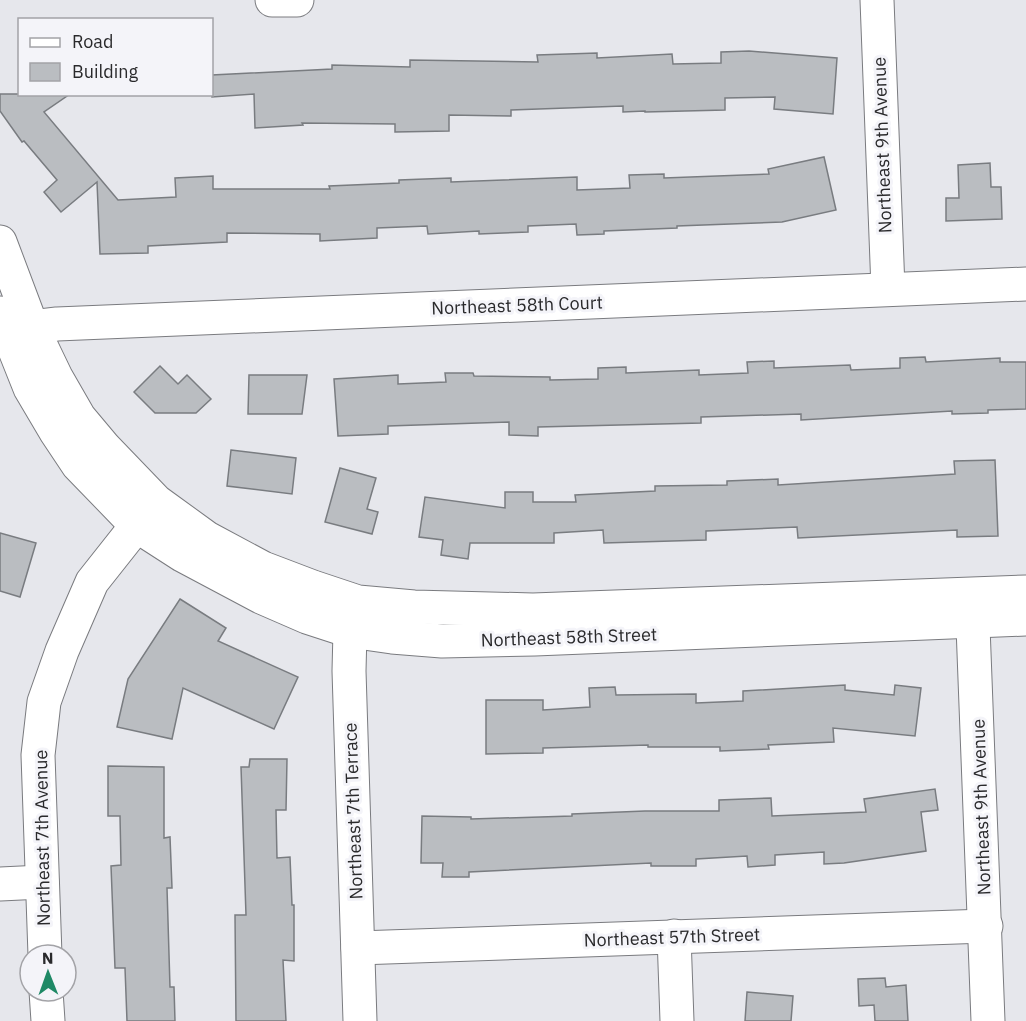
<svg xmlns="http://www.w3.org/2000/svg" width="1026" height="1021" font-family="'IBM Plex Sans',sans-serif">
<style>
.building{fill:#babdc1;stroke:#797c80;stroke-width:1.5}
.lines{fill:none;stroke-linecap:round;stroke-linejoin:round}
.minor-casing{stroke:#7a7b7f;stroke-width:35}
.minor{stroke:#fff;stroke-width:33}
.labels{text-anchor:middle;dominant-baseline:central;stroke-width:6;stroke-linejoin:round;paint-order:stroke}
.street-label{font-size:18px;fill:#2a2a2c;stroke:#f4f4f9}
</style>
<rect width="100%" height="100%" fill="#e6e7ec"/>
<g class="building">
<polygon points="749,51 837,58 833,114 774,109 775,97 725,98 725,110 645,112 645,111 623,112 623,106 511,110 511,116 449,115 449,131 395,132 395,124 302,123 303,125 255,128 254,94 212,97 212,75 332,69 332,65 410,67 410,60 538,62 537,55 597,53 597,58 672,54 673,64 721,63 721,52"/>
<polygon points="0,94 70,94 44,112 118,200 176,197 175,178 213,176 213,189 330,189 329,186 399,183 399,180 451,178 451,182 577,177 577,190 630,188 629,175 664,174 664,178 769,174 768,169 824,157 836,210 782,222 677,226 677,228 604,231 604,234 577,235 576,224 528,226 528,232 479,234 479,231 428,234 427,226 377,228 377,238 320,241 320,234 227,233 227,242 148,246 148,253 100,254 97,182 61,212 44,192 57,180 24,141 22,142 0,111"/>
<polygon points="990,163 991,187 1001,187 1002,219 946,221 946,198 959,198 958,165"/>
<polygon points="925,357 926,362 1000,358 1000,362 1026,362 1026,409 988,410 988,413 952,414 952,411 801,420 801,414 701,417 701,423 538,427 538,436 509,435 509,422 388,426 388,434 338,436 334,379 398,375 398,384 446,382 445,373 473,373 474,376 550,377 550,380 598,379 598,368 626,367 626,373 699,370 699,375 748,373 747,362 774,361 774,368 850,365 851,370 900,368 900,358"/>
<polygon points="160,366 178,384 187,375 211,399 196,413 155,413 134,392"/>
<polygon points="249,375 307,375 302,414 248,414"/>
<polygon points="231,450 296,458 292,494 227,486"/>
<polygon points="995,460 998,536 957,537 957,530 798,538 797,527 706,531 706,540 604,543 603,530 554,533 554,543 470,543 468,559 441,555 443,540 419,537 425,497 505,508 505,492 533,492 533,502 576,502 575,495 655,491 655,486 727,485 727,481 778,479 778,485 955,474 954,461"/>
<polygon points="340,468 376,478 367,509 378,512 372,534 325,522"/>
<polygon points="0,533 36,543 20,597 0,591"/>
<polygon points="180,599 226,628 218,641 298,677 274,729 183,688 172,739 117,727 128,679"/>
<polygon points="845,685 845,690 894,695 895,685 921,688 915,736 833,728 834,742 768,745 769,749 720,751 720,747 648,747 648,745 543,748 543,753 486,754 486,700 543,700 543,710 590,707 589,688 615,687 616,695 696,694 696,703 743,701 743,691"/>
<polygon points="250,759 287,759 286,810 276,810 277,858 290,857 292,905 294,905 294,961 283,960 286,1021 236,1021 235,915 246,915 241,767 249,767"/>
<polygon points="108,766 164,767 164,838 170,837 172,888 167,888 170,987 174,987 175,1021 127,1021 125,968 115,968 111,866 121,865 120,816 108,816"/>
<polygon points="935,789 938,810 921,812 926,851 844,863 824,864 824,852 775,855 775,865 748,867 747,856 696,859 696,866 651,866 651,863 469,872 469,877 442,877 443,863 421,863 422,816 471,817 471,819 572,816 572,814 645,811 719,811 719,800 771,798 772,816 866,812 864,799"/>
<polygon points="885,978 886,987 906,985 908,1021 875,1021 874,1005 859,1006 858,979"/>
<polygon points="747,992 793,996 791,1021 745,1021"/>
</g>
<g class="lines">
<g class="minor-casing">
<g id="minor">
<polyline points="272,0 297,0"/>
<polyline points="877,0 888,289"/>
<polyline points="0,242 32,327 56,377 79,417 105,448 156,501 207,538 263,568 313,587 358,602 414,607 533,610 1026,592"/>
<polyline points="0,313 30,388 56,432 78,465 137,526 182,555 261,597 307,617 350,631 392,637 442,641 535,639 1026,619"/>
<polyline points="13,333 32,327 57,324 1026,284"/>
<polyline points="972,600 988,1021"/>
<polyline points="356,610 350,631 349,671 360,1021"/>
<polyline points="0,884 42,882"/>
<polyline points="674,936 677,1021"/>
<polyline points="358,948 986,926"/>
<polyline points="45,955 38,755 44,702 62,651 92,582 149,510"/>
<polyline points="46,991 48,1021"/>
</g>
</g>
<use href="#minor" class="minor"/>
</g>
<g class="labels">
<g class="street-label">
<text transform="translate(882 145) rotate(-92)">Northeast 9th Avenue</text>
<text transform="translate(517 305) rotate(-2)">Northeast 58th Court</text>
<text transform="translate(569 637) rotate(-2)">Northeast 58th Street</text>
<text transform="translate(981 807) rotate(-92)">Northeast 9th Avenue</text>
<text transform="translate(353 811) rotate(-92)">Northeast 7th Terrace</text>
<text transform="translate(42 838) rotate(-91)">Northeast 7th Avenue</text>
<text transform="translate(672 937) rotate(-2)">Northeast 57th Street</text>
</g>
</g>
<rect x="18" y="18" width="195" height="78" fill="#f4f4f9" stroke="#a3a3a7" stroke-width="1.5"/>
<rect x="30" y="38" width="30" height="9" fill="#ffffff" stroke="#a3a3a7" stroke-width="1.5"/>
<text x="72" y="48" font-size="18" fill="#2a2a2c">Road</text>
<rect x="30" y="63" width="30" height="18" fill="#babdc1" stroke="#a3a3a7" stroke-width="1.5"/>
<text x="72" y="78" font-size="18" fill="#2a2a2c">Building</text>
<g transform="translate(48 973) rotate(359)"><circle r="28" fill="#f4f4f9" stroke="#a3a3a7" stroke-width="1.5"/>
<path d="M0-4.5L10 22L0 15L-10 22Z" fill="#1f8966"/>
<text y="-9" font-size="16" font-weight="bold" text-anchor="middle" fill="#2a2a2c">N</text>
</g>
</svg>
